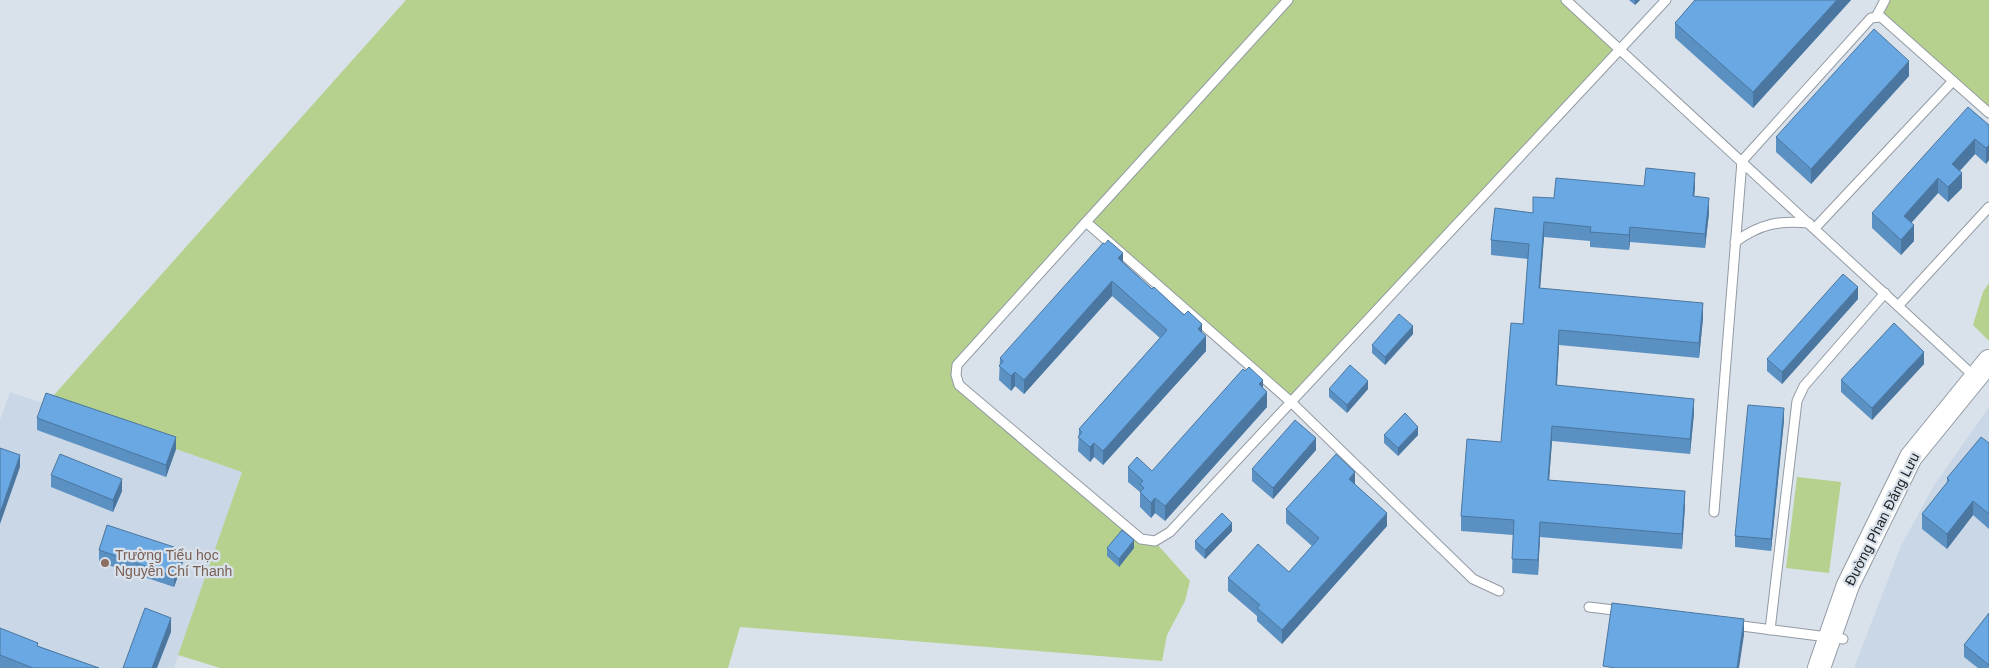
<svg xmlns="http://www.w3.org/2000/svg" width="1989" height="668" font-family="Helvetica,sans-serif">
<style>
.built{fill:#c9d7e6}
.green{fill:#b5d18d}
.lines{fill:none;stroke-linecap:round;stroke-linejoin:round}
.service-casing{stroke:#929aa3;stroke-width:11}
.tertiary-casing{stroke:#929aa3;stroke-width:24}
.service{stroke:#fff;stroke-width:9}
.tertiary{stroke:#fff;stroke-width:22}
.wall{fill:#5b90c3}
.shaded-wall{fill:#4a769f}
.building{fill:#6aa8e3;stroke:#4a769f}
.education-dot{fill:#8d6e63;stroke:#d9e2eb;stroke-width:2}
.labels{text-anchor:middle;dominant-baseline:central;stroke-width:4.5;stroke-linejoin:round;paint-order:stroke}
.street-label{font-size:14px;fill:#1d2023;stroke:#d9e2eb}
.education-label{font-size:14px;fill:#785e54;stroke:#d9e2eb;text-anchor:start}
</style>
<rect width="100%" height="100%" fill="#d9e2eb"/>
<g class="built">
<polygon points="10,392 242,472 174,668 0,668 0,420"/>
<polygon points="1989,407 1989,668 1854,668 1901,546 1933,487"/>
</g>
<g class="green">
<polygon points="406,0 1283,0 954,363 953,374 1139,542 1157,544 1190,581 1185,601 1167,635 1162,661 740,627 728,668 220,668 178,655 242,472 46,404"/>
<polygon points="1293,0 1560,0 1616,50 1291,397 1091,222"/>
<polygon points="1889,0 1989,0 1989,108 1882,13"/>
<polygon points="1989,283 1989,341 1973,325 1983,292"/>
<polygon points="1797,477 1841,482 1829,573 1786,568"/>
</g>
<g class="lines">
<g class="service-casing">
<g id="service">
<polyline points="1288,0 1086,222 1291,402 1666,0"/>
<polyline points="1566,0 1975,377"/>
<polyline points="1876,17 1885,0"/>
<polyline points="1086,222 957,365 956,375 959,385 1141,539 1155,541 1170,532 1291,402 1473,579 1499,591"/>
<polyline points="1815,228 1953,81"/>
<path d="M1735,242C1760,224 1779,220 1809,223"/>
<polyline points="1898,306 1989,207"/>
<polyline points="1714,512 1742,161 1871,18 1881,17 1989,113"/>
<polyline points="1589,607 1622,611"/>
<polyline points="1734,625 1843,639"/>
<polyline points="1770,630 1797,401 1804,386 1885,293"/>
</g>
</g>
<g class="tertiary-casing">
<polyline id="tertiary" points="1819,668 1848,585 1911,457 1989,361"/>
</g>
<use href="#service" class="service"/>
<use href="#tertiary" class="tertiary"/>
</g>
<g class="wall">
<polygon points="1629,0 1640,0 1635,5"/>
<polygon points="1695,0 1851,0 1753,108 1675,38 1675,23"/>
<polygon points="1909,76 1811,184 1776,152 1776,137"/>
<polygon points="1989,125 1989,160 1986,164 1975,154 1960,171 1962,188 1948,202 1938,193 1911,223 1914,241 1901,255 1872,228 1872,213"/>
<polygon points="1695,187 1694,196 1709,213 1705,248 1630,242 1629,250 1590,247 1590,241 1544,237 1540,288 1703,318 1699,358 1559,345 1557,385 1694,413 1690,454 1552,441 1549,480 1685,506 1682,549 1540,537 1538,575 1512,573 1513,535 1461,531 1461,516 1501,442 1523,324 1528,259 1491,255 1491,240 1554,198"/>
<polygon points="1123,262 1152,289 1202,332 1206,351 1103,465 1094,457 1090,462 1078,451 1079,429 1160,338 1112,296 1024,394 1015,386 1011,391 999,380 1000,358"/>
<polygon points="1858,299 1782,384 1767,371 1767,359"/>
<polygon points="1413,334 1385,365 1372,353 1372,345"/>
<polygon points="1924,364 1872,420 1841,392 1841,380"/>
<polygon points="1263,388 1267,407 1165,521 1155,513 1151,518 1140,507 1140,492 1128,482 1128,467 1152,471"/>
<polygon points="1329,389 1368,389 1347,413 1329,397"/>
<polygon points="37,418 176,449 166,477 37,430"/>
<polygon points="1784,420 1771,551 1735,547 1735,536"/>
<polygon points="1384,435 1418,435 1398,456 1384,443"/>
<polygon points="1989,443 1989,529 1973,515 1947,549 1922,529 1922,514 1947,483 1947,478"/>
<polygon points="1316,450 1273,499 1252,481 1252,469"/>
<polygon points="51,475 122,491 113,512 51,487"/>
<polygon points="1355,485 1387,526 1282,644 1257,621 1257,616 1228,591 1228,578 1289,572 1312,546 1286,523 1286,509"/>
<polygon points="1232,531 1205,559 1195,549 1195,541"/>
<polygon points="1107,548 1134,548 1119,567 1107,556"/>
<polygon points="99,550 183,562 174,587 99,562"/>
<polygon points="1989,613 1989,668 1978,668 1964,657 1964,645"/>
<polygon points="0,628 38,646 99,668 0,668"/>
</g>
<g class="shaded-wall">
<polygon points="1635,0 1640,0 1635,5"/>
<polygon points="1837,0 1851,0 1753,108 1753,92"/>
<polygon points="1909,61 1909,76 1811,184 1811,169"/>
<polygon points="1975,139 1975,154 1952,179 1952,164"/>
<polygon points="1989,145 1989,160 1986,164 1986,148"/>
<polygon points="1695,173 1695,187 1693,211 1693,196"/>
<polygon points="1962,173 1962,188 1948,202 1948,187"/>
<polygon points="1938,178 1938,193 1904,231 1904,216"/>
<polygon points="1709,198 1709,213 1705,248 1705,234"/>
<polygon points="1544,222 1544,237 1539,303 1539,288"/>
<polygon points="1914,225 1914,241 1901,255 1901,240"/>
<polygon points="1630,227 1630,242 1629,250 1629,235"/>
<polygon points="1123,253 1123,268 1118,258"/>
<polygon points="1112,281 1112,296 1024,394 1024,380"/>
<polygon points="1858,287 1858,299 1782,384 1782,372"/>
<polygon points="1703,303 1703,318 1699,358 1699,343"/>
<polygon points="1202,324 1202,338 1198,329"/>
<polygon points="1413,326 1413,334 1385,365 1385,357"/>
<polygon points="1559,330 1559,345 1556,400 1556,385"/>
<polygon points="1206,336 1206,351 1103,465 1103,451"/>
<polygon points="1924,352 1924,364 1872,420 1872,408"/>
<polygon points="1015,372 1015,386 1011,391 1011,376"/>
<polygon points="1263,380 1263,394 1259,384"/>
<polygon points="1368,381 1368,389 1347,413 1347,405"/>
<polygon points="1267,392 1267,407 1165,521 1165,506"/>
<polygon points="1694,399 1694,413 1690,454 1690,439"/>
<polygon points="1784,408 1784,420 1771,551 1771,539"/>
<polygon points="1552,426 1552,441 1548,495 1548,480"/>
<polygon points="1418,427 1418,435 1398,456 1398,448"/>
<polygon points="176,437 176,449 166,477 166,465"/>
<polygon points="1316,438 1316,450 1273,499 1273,488"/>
<polygon points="1094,443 1094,457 1090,462 1090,447"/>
<polygon points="20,455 20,467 0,524 0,513"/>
<polygon points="1355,472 1355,486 1349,479"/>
<polygon points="122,479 122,491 113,512 113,500"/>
<polygon points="1685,491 1685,506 1682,549 1682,534"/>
<polygon points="1155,498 1155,513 1151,518 1151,503"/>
<polygon points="1973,501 1973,515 1947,549 1947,534"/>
<polygon points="1387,513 1387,526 1282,644 1282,630"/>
<polygon points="1540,522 1540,537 1538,575 1538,560"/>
<polygon points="1232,523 1232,531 1205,559 1205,550"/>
<polygon points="1134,540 1134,548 1119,567 1119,559"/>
<polygon points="183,550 183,562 174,587 174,576"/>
<polygon points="171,618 171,632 157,668 152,668"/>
<polygon points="1744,619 1744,635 1739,668 1737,668"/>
</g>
<g class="building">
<polygon points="1695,0 1837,0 1753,92 1675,23"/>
<polygon points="1874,29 1909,61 1811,169 1776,137"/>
<polygon points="1968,107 1989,125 1989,145 1986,148 1975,139 1952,164 1962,173 1948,187 1938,178 1904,216 1914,225 1901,240 1872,213"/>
<polygon points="1646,168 1695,173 1693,196 1709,198 1705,234 1630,227 1629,235 1590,232 1591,227 1544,222 1539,288 1703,303 1699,343 1559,330 1556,385 1694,399 1690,439 1552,426 1548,480 1685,491 1682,534 1540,522 1538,560 1512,559 1514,520 1461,516 1467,439 1501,442 1511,323 1523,324 1529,244 1491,240 1495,208 1533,213 1533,197 1554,198 1556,178 1644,186"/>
<polygon points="1108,240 1123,253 1118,258 1152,289 1154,287 1184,315 1188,311 1202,324 1198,329 1206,336 1103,451 1094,443 1090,447 1078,437 1082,432 1079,429 1167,330 1112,281 1024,380 1015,372 1011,376 999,366 1003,361 1000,358 1103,243 1105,244"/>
<polygon points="1843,274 1858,287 1782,372 1767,359"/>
<polygon points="1399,314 1413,326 1385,357 1372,345"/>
<polygon points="1894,323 1924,352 1872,408 1841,380"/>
<polygon points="1350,365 1368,381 1347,405 1329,389"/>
<polygon points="1249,367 1263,380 1259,384 1267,392 1165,506 1155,498 1151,503 1140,492 1144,488 1140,484 1143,481 1128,467 1137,457 1152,471 1243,369 1245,371"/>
<polygon points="46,393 176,437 166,465 37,418"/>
<polygon points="1748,405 1784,408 1771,539 1735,536"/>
<polygon points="1405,413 1418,427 1398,448 1384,435"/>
<polygon points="1295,420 1316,438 1273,488 1252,469"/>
<polygon points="1981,437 1989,443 1989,514 1973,501 1947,534 1922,514 1949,480 1947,478"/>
<polygon points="0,448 20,455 0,513"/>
<polygon points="60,454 122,479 113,500 51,475"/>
<polygon points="1336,454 1355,472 1349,479 1387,513 1282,630 1257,608 1260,605 1228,578 1258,544 1289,572 1319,538 1286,509"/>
<polygon points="1222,513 1232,523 1205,550 1195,541"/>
<polygon points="107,525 183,550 174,576 99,550"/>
<polygon points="1122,530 1134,540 1119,559 1107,548"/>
<polygon points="1612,603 1744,619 1737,668 1615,668 1603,666"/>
<polygon points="145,608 171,618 152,668 123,668"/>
<polygon points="1989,613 1989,665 1964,645"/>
<polygon points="0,628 38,643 37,646 99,668 33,668 0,655"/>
</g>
<circle class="education-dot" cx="105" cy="563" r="5"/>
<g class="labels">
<g class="street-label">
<text transform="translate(1882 519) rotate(-63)">Đường Phan Đăng Lưu</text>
</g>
<g class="education-label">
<text x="115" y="555">Trường Tiểu học<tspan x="115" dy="16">Nguyễn Chí Thanh</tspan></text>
</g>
</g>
</svg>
